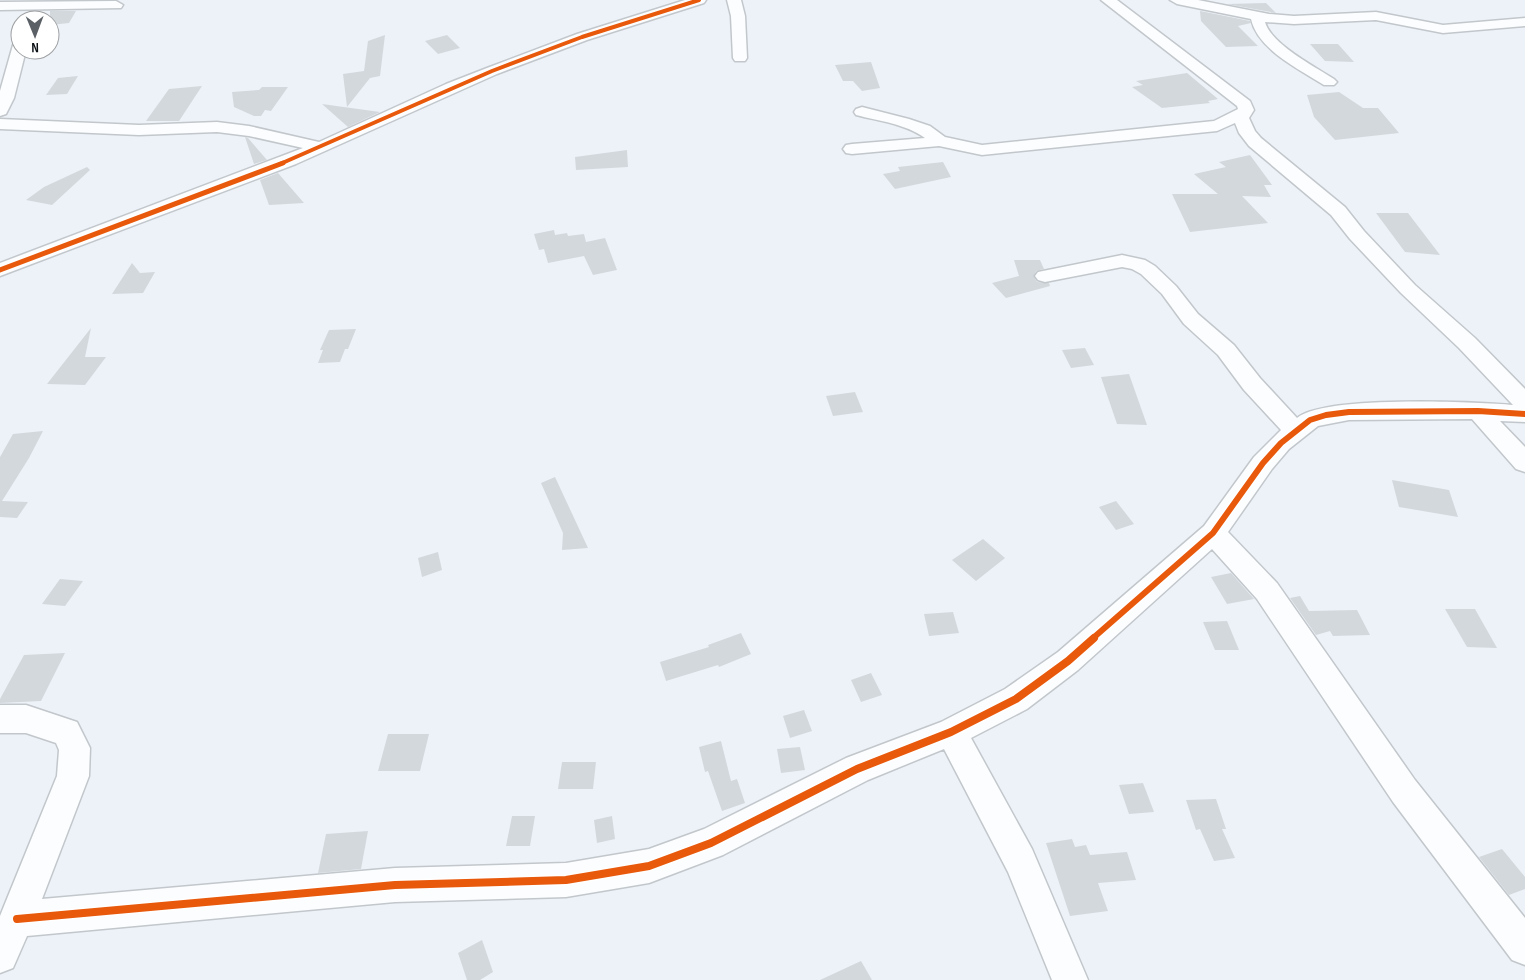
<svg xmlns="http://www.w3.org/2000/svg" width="1525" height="980" font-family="'Sofia Sans Condensed',sans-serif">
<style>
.building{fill:#d3d8dd}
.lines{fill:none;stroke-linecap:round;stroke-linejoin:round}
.street-casing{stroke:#c2c7cc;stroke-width:3}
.street{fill:#fcfdfe;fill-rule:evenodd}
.cycleway-far3-casing{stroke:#fff;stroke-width:5.5}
.cycleway-far2-casing{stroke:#fff;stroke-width:8}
.cycleway-far1-casing{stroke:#fff;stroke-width:9}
.cycleway-casing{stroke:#fff;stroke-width:11}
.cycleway-far3{stroke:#e8590c;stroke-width:4}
.cycleway-far2{stroke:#e8590c;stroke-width:5}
.cycleway-far1{stroke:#e8590c;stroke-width:6}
.cycleway{stroke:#e8590c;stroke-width:8}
</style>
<rect width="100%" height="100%" fill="#edf2f8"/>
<g class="building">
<polygon points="1266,3 1276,13 1227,4"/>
<polygon points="50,11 76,11 69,23 50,25"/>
<polygon points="1200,11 1250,21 1251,23 1238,26 1258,46 1226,47 1201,21"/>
<polygon points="385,35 380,76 370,78 347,107 343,74 364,71 368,41"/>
<polygon points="447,35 460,48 438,54 425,41"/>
<polygon points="1310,44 1338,44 1354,62 1325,61"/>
<polygon points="871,62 880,88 862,91 853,81 843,81 835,65"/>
<polygon points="1187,73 1218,99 1208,101 1210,103 1162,108 1132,87 1143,85 1136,81"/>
<polygon points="78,76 67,94 46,95 58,78"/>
<polygon points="202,86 179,121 146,121 169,89"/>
<polygon points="262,87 288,87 271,111 265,110 261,116 254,116 234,107 232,92 259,90"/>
<polygon points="1339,92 1363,108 1378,108 1399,133 1335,140 1314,117 1307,95"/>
<polygon points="322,104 380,112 348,127"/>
<polygon points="245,137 248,138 267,160 254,164"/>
<polygon points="627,150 628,167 576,170 575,157"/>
<polygon points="1250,155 1272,185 1264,185 1271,197 1242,196 1268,223 1190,232 1172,194 1218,194 1194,174 1226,167 1219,162"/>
<polygon points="943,162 951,177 895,189 883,174 900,171 898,167"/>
<polygon points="87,167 90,170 52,205 26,200 44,187"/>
<polygon points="278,173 304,203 269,205 260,180"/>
<polygon points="1376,213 1408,213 1440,255 1405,252"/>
<polygon points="554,230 555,235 567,233 568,236 584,234 586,242 605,238 617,270 593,275 584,256 548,263 544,249 539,250 534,234"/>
<polygon points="1014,260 1040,260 1044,269 1036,271 1034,277 1037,282 1049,283 1050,286 1006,298 992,283 1019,276"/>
<polygon points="132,263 140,273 155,272 143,293 112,294"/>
<polygon points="91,328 85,357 106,357 85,385 47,384"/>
<polygon points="356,329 348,349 345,349 340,362 318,363 323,350 320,350 329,330"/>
<polygon points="1085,348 1094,365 1071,368 1062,350"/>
<polygon points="1129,374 1147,425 1117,424 1101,377"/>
<polygon points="855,392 863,412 833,416 826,396"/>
<polygon points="43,431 29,458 2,501 28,502 17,518 0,517 0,457 13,434"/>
<polygon points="555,477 588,548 562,550 563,533 541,483"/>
<polygon points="1392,480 1449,490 1458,517 1399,507"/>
<polygon points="1116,501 1134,524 1116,530 1099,507"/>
<polygon points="983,539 1005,558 976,581 952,560"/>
<polygon points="438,552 442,570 422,577 418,558"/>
<polygon points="1231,573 1254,599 1227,604 1211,577"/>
<polygon points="60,579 83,581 65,606 42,604"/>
<polygon points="1300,596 1309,611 1357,610 1370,635 1333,636 1330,631 1316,635 1290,598"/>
<polygon points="1445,609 1475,609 1497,648 1467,647"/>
<polygon points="953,612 959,633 929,636 924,614"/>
<polygon points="1227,621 1239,650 1215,650 1203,622"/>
<polygon points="741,633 751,654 719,667 718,665 666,681 660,662 709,647 708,645"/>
<polygon points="65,653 41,701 0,703 0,699 24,655"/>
<polygon points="871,673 882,695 861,702 851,680"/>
<polygon points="804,710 812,731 790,738 783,716"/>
<polygon points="388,734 429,734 420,771 378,771"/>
<polygon points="721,741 731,781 737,779 745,803 722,811 708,771 705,772 699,747"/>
<polygon points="800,747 805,770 781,773 777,749"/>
<polygon points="562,762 596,762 593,789 558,789"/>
<polygon points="1143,783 1154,812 1129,814 1119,785"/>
<polygon points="1216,799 1226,829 1222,829 1235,858 1214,861 1200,829 1196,830 1186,800"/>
<polygon points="512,816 535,816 530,846 506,846"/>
<polygon points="612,816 615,839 597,843 594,820"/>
<polygon points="368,831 361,869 318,873 326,834"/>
<polygon points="1072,839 1075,847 1086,845 1090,855 1127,852 1136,880 1098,883 1108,911 1070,916 1046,843"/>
<polygon points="1502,849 1525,877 1525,889 1509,895 1479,857"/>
<polygon points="482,940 493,972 480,980 467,980 458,953"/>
<polygon points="861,961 872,980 820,980"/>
</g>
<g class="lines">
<g class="street-casing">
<g id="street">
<polygon points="685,0 706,0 704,3 587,40 497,74 296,164 0,276 0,263 303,148 249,136 217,132 139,135 0,129 0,119 139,125 217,122 249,126 319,142 446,84 487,68 577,34"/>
<polygon points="727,0 741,0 745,16 747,58 745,61 735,61 733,58 731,16"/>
<path d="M1101,0H1117L1250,101L1254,110L1249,118L1255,131L1261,138L1345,207L1364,231L1415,285L1475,338L1525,389V422L1500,421L1525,447V472L1516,469L1472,419L1349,420L1318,426L1289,449L1272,469L1228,532L1277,583L1415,780L1525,918V965L1512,960L1393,802L1257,599L1212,549L1078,670L1027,709L971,738L1032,849L1088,980H1052L1008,872L944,749L868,780L723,855L649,883L566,897L395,902L27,936L13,968L0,973V916L57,776L59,750L56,743L26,733H0V705H26L77,722L90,748L89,776L42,899L395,868L566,863L649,849L704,829L846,758L941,722L1005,689L1058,652L1204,526L1254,457L1281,430L1244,390L1218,355L1184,324L1162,294L1141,274L1132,269L1122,267L1045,282L1038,280L1035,276L1038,272L1122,255L1145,260L1155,266L1176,286L1198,314L1234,345L1260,378L1297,418C1326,395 1472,402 1513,405L1459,348L1401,293L1350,239L1331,215L1249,146L1239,133L1235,123L1217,131L982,155L939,146L852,154L846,153L843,149L846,145L852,144L925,138C906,124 879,121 856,115L854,112L856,109L862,107L909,119L930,126L945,137L982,145L1214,121L1238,109L1237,106Z"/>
<path d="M1170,0H1198L1269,14L1294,16L1376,12L1443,25L1525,18V26L1443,33L1376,20L1294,24L1265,22C1271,44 1315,67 1334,79L1337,82L1334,85H1324C1299,69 1258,50 1251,19L1177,4Z"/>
<polygon points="116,1 123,5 121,8 0,10 0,2"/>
<polygon points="20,41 20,50 26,50 14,98 6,114 0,116 0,91 13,45 15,42"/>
</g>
</g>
<use href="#street" class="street"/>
<g class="cycleway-far3-casing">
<polyline id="cycleway-far3" points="280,164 492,71 582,37 699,0"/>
</g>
<g class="cycleway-far2-casing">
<polyline id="cycleway-far2" points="0,270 283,163"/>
</g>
<g class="cycleway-far1-casing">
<polyline id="cycleway-far1" points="1092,639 1213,533 1263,463 1281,443 1310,420 1326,415 1349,412 1478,411 1525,414"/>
</g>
<g class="cycleway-casing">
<polyline id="cycleway" points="17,919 395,885 566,880 649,866 711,843 857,769 951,732 1016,699 1068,661 1094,638"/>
</g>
<use href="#cycleway-far3" class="cycleway-far3"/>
<use href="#cycleway-far2" class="cycleway-far2"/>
<use href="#cycleway-far1" class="cycleway-far1"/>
<use href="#cycleway" class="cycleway"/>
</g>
<g transform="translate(35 35) rotate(179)"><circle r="24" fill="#ffffff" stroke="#9ea0a2"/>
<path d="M0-4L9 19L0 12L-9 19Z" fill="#5b6066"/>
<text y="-8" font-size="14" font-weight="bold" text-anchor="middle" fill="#0d1217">N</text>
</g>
</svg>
